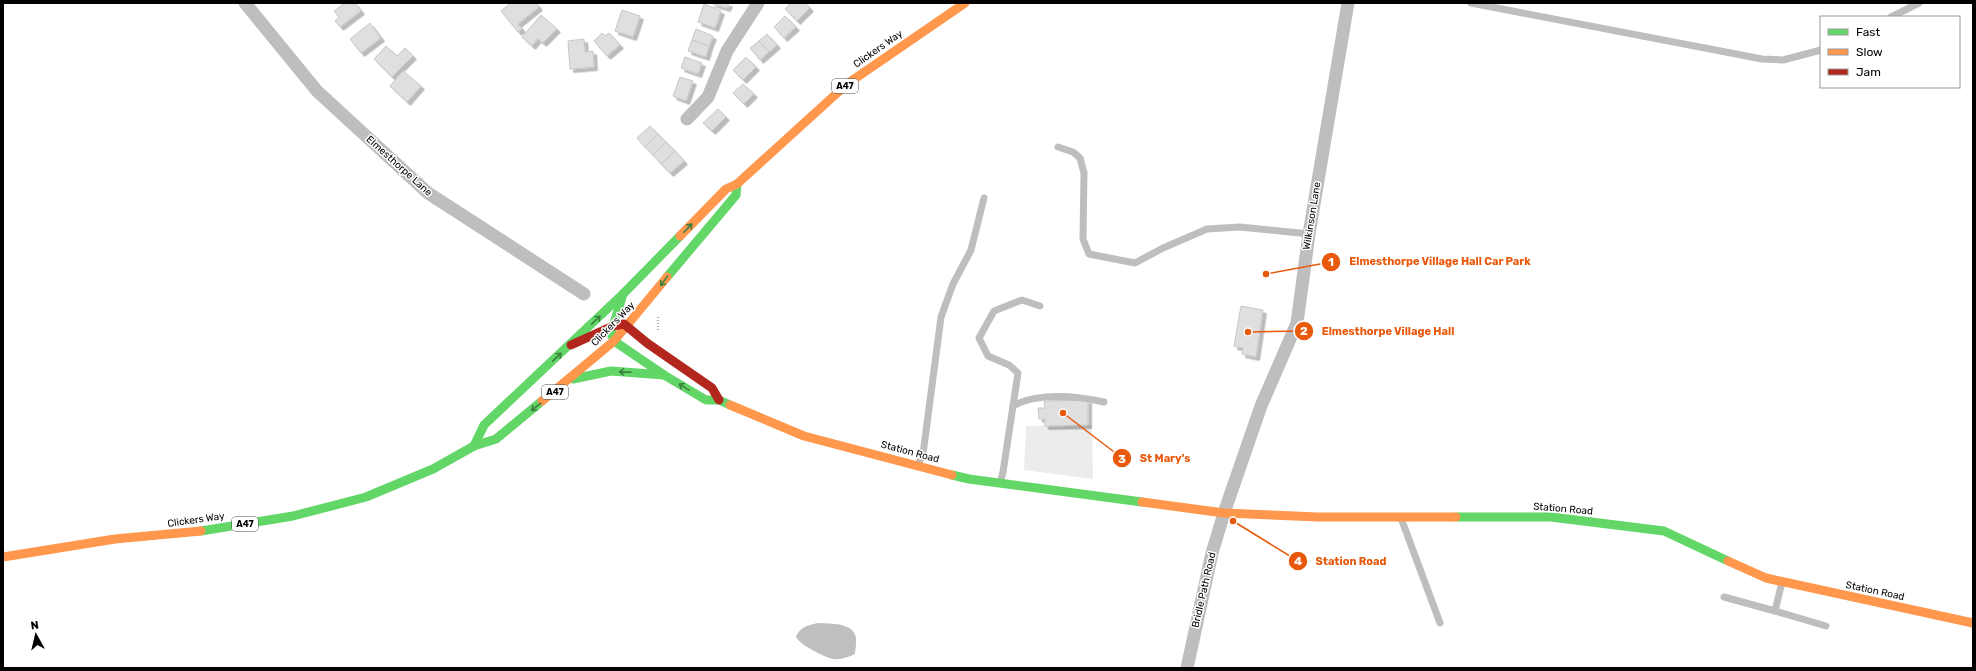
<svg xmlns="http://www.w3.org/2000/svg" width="1976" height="671" font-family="Rubik,sans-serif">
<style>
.green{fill:#ececec}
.water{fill:#bfbfbf}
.building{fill:#dfdfdf;stroke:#c7c7c7;filter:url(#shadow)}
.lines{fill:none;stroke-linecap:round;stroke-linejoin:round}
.path{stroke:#b9b9b9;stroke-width:2.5;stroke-dasharray:1 2;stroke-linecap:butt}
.lane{stroke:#bebebe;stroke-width:7}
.street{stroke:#bebebe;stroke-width:13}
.fast{stroke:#63d668;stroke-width:9}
.slow{stroke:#ff974d;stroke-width:9}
.jam{stroke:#b3261e;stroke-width:9}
.oneway{stroke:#3b803e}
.labels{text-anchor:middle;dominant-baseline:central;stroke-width:3;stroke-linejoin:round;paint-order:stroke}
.shield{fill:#fff;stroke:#4c4c4c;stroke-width:1}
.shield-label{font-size:9px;font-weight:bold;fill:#000}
.street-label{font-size:10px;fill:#000;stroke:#fff}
.leader{fill:none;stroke:#e8590c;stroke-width:1.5}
.callout-dot{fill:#e8590c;stroke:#fff;stroke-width:1.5}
.mark-label{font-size:12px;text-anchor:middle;font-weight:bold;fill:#fff}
.callout-label{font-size:11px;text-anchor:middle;font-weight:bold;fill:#e8590c;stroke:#fff;stroke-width:3;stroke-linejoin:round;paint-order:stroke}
</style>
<defs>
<filter id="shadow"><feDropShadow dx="3.5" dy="3.5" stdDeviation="0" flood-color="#0004"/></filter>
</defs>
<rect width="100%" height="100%" fill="#fff"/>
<polygon class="green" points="1092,425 1093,479 1024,470 1026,426"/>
<path class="water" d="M818,623C833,624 859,622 856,644C856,648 855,650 855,654C848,657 841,660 833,659C824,657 800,645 796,637C799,627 809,625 818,623Z"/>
<g class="building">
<polygon points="345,3 350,3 352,5 355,3 361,11 340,27 335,21 339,17 334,11"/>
<polygon points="511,3 536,3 539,7 518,24 522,29 518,32 501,11"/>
<polygon points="710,3 729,3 727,8"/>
<polygon points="791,3 805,3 810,8 797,21 785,9"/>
<polygon points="704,4 721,11 715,28 698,22"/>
<polygon points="622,10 640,16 633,37 615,31"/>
<polygon points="541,15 557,29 543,43 538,39 532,46 522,37"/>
<polygon points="785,16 796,27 784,38 774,27"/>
<polygon points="370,23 381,38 361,53 350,39"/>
<polygon points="696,29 713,36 709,46 692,40"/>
<polygon points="602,33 605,36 609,33 620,45 607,56 594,41"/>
<polygon points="767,34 777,45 769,52 759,41"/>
<polygon points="584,39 585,52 593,51 594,67 570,69 568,41"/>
<polygon points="692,40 709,46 706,57 688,51"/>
<polygon points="759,41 769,52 760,60 750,48"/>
<polygon points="386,46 397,56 405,48 413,56 392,77 374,59"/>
<polygon points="685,57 702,63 698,74 681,68"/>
<polygon points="746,57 756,67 743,80 733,70"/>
<polygon points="403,71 421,86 407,102 390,86"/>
<polygon points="680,77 693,81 686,101 673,96"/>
<polygon points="743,84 754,94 744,104 733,93"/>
<polygon points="718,109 726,117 712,131 703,123"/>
<polygon points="650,126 658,134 645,147 637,138"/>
<polygon points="658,134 666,142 653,155 645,147"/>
<polygon points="666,142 675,151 661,164 653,155"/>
<polygon points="675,151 684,161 670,173 661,164"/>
<polygon points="1241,306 1263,310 1256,357 1242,354 1243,348 1234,346"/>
<polygon points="1088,400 1088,425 1045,426 1045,419 1039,419 1038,408 1045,408 1044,401"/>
</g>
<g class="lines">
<polyline class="path" points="658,330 658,315"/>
<g class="lane">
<polyline points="1471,3 1762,59 1783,60 1821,50"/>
<polyline points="1891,17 1919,3"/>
<polyline points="1058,147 1073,152 1080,158 1084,173 1083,239 1089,254 1135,263 1163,248 1207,229 1240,227 1309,234"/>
<path d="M1013,406C1037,392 1078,396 1104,402"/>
<polyline points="918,465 923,454 941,317 953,284 971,250 984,198"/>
<polyline points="1000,483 1003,472 1018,373 1009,365 988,356 979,338 994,311 1022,300 1040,306"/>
<polyline points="1401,518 1440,623"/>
<polyline points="1782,582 1775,611 1826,626"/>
<polyline points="1724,597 1775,611"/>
</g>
<g class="street">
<polyline points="245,3 317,91 428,193 584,294"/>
<polyline points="687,119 708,97 727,51 758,3"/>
<polyline points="1187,668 1212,553 1224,513 1261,406 1297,323 1309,234 1348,3"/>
</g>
<g class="fast">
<polyline points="667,277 736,195 737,184"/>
<polyline points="623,294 611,333 614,341 664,375 706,400 719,400 730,405"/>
<polyline points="573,379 611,371 664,375"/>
<polyline points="474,446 484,425 623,294 680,236"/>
<polyline points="952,475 969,479 1142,502"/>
<polyline points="1456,517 1551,517 1664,531 1728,561"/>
<polyline points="201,531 293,516 366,497 433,469 474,446 496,439 542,401"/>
</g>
<g class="slow">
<polyline points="680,236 726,189 737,184 847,84 965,3"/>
<polyline points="542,401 614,341 667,277"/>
<polyline points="730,405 804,436 952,475"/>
<polyline points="1142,502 1224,513 1318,517 1456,517"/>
<polyline points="3,557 115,539 201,531"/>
<polyline points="1728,561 1766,578 1973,623"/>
</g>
<polyline class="jam" points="571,345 613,326 624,324 647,343 712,388 719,400"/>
</g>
<defs><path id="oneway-shaft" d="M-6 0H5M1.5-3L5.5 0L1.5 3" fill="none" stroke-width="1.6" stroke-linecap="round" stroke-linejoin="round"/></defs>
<g class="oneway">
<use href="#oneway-shaft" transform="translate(688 228) rotate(-46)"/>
<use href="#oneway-shaft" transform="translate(664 281) rotate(126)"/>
<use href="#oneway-shaft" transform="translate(596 320) rotate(-44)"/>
<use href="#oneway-shaft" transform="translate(557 357) rotate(-43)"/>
<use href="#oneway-shaft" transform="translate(625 372) rotate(-179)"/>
<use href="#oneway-shaft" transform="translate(684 387) rotate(-149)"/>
<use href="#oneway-shaft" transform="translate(536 407) rotate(141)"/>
</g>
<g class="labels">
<g class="shield">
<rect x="832" y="79" width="26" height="14" rx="3"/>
<rect x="542" y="385" width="26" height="14" rx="3"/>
<rect x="232" y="517" width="26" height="14" rx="3"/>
</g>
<g class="shield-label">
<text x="845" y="86">A47</text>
<text x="555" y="392">A47</text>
<text x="245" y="524">A47</text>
</g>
<g class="street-label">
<text transform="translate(878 49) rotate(-35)">Clickers Way</text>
<text transform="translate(399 166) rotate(42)">Elmesthorpe Lane</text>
<text transform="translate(1312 216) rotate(-81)">Wilkinson Lane</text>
<text transform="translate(613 324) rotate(-46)">Clickers Way</text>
<text transform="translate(910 452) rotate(15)">Station Road</text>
<text transform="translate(1563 509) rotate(5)">Station Road</text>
<text transform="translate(196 520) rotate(-8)">Clickers Way</text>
<text transform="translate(1204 590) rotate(-77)">Bridle Path Road</text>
<text transform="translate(1875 591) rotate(12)">Station Road</text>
</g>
</g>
<path class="leader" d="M1266 274L1331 262M1248 332L1304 331M1063 413L1122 458M1233 521L1298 561"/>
<g class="callout-dot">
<circle cx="1266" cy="274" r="4"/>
<circle cx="1248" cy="332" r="4"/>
<circle cx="1063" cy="413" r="4"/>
<circle cx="1233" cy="521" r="4"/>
<circle cx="1331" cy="262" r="10"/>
<circle cx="1304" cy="331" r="10"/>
<circle cx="1122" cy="458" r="10"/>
<circle cx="1298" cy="561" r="10"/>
</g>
<g class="mark-label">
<text x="1331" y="266">1</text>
<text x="1304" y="335">2</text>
<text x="1122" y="463">3</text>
<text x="1298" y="565">4</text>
</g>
<g class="callout-label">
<text x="1440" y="265">Elmesthorpe Village Hall Car Park</text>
<text x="1388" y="335">Elmesthorpe Village Hall</text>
<text x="1165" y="462">St Mary's</text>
<text x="1351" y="565">Station Road</text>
</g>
<rect width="1976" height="671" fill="none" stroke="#000000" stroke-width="8"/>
<rect x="1820" y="16" width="140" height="72" fill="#ffffff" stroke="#999999"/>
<rect x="1828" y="29" width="20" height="6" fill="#63d668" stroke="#999999"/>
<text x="1856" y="36" font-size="12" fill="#000000">Fast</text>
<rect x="1828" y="49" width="20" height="6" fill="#ff974d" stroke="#999999"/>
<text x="1856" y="56" font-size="12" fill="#000000">Slow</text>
<rect x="1828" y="69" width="20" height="6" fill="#b3261e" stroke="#999999"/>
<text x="1856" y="76" font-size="12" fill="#000000">Jam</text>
<g transform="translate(36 635) rotate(352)" stroke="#ffffff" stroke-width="3" paint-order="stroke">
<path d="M0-3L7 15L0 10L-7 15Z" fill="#000000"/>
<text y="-6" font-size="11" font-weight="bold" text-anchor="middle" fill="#000000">N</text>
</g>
</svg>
